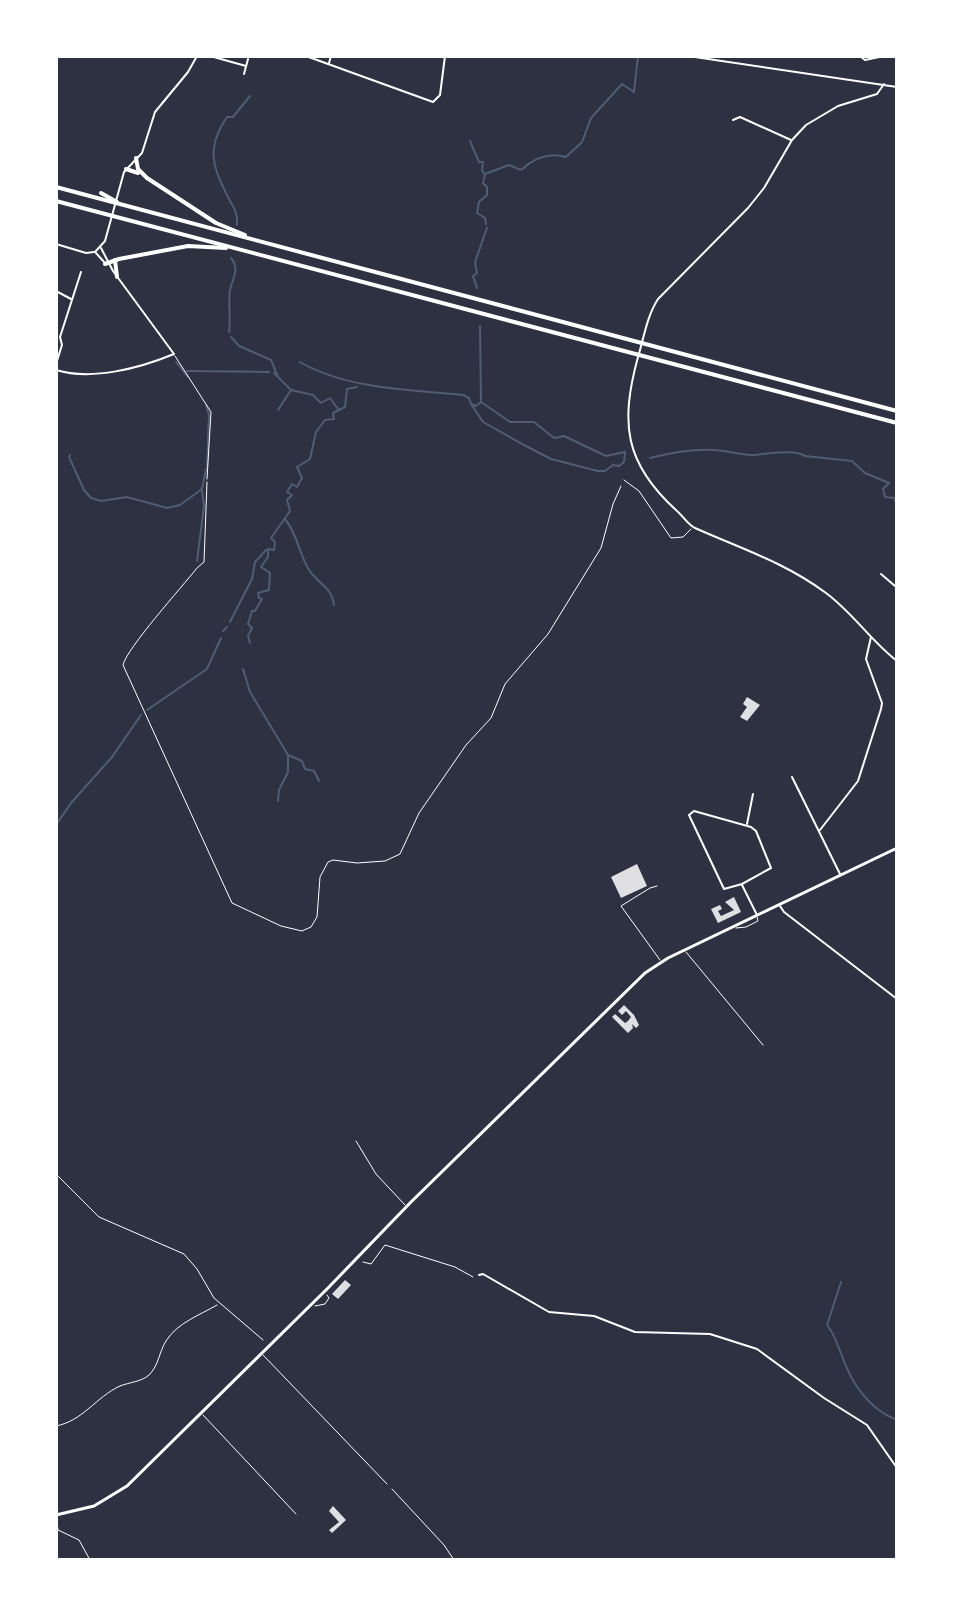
<svg xmlns="http://www.w3.org/2000/svg" width="953" height="1616" font-family="Lora,serif">
<style>
.lines{fill:none;stroke-linecap:round;stroke-linejoin:round}
.stream{stroke:#4f5d75;stroke-width:2}
.building{fill:#e0e0e3}
.path{stroke:#fff;stroke-width:1}
.service{stroke:#fff;stroke-width:1}
.minor{stroke:#fff;stroke-width:2}
.tertiary{stroke:#fff;stroke-width:2}
.primary{stroke:#fff;stroke-width:3}
.motorway{stroke:#fff;stroke-width:4}
</style>
<rect width="100%" height="100%" fill="#2d3142"/>
<g class="lines">
<g class="stream">
<polyline points="470,141 479,162 483,162 482,171 485,174"/>
<path d="M486,224L485,218L477,213L479,202L487,195V187L483,183L485,174L509,165L521,170C534,158 549,152 566,157L582,142L591,118L622,84L634,92L638,56"/>
<path d="M237,225C238,215 235,209 230,201C213,168 205,149 227,117H233L250,96"/>
<polyline points="477,288 473,276 477,273 475,262 487,228"/>
<polyline points="480,326 481,401"/>
<path d="M229,332C231,319 228,303 230,290C233,277 240,269 231,258"/>
<polyline points="231,337 239,346 271,360 278,377"/>
<polyline points="176,362 188,377"/>
<path d="M300,362C346,389 411,390 463,395L469,398L471,404L476,406L481,402L510,422H534L554,438L564,436L606,456L625,452L624,462L619,466L613,465L605,471H598L551,459L524,445L483,422L471,404"/>
<polyline points="187,371 269,372"/>
<polyline points="274,373 290,389"/>
<polyline points="206,405 209,415 207,467"/>
<polyline points="278,410 291,390 313,395 321,403 330,398 338,409"/>
<polyline points="70,455 69,457 84,490 91,498 101,501 127,497 167,508 180,505 202,489 206,469"/>
<path d="M650,458C670,453 692,449 713,450C727,450 744,456 756,455C769,453 796,449 805,456L852,461L865,473L889,483L883,489L885,497L894,498L897,505"/>
<path d="M285,519C298,535 299,554 309,570C318,584 332,587 334,605"/>
<polyline points="197,561 204,506 202,491"/>
<polyline points="230,622 252,579 255,562 266,550"/>
<polyline points="223,631 227,627"/>
<polyline points="250,643 248,636 252,628 248,624 252,611 255,611 262,599 259,598 258,593 269,590 270,573 261,567 268,557 268,549 274,550 275,542 271,538 290,511 287,500 292,495 287,492 292,484 297,487 302,478 297,467 310,459 316,432 325,420 334,419 333,413 345,407 347,389 357,387"/>
<polyline points="243,669 250,692 288,755 288,772 279,790 278,801"/>
<polyline points="147,710 207,669 221,638"/>
<polyline points="288,755 302,761 305,769 314,771 319,781"/>
<polyline points="56,825 71,803 112,757 141,715"/>
<path d="M841,1282L827,1325C835,1335 836,1342 841,1353C850,1381 868,1409 897,1420"/>
</g>
</g>
<g class="building">
<polygon points="747,697 760,705 747,721 740,717 747,707 743,704"/>
<polygon points="637,864 647,886 621,898 611,877"/>
<polygon points="734,897 741,912 718,923 711,909 720,905 722,909 718,911 721,916 734,910 725,902"/>
<polygon points="624,1005 634,1015 639,1025 636,1028 632,1024 633,1028 628,1033 612,1017 615,1014 625,1023 628,1021 631,1017 626,1011 622,1015 618,1011"/>
<polygon points="345,1280 351,1285 338,1299 332,1294"/>
<polygon points="333,1506 346,1520 332,1533 329,1530 339,1522 329,1511"/>
</g>
<g class="lines">
<g class="path">
<path d="M207,482L204,562L197,568C182,587 127,648 123,665L232,903L281,926L302,931L311,927L317,917L320,877L328,862L333,860L357,863L385,861L400,854L419,813L466,745L491,718L505,684L548,634L601,548L613,504L621,486"/>
<polyline points="56,1174 99,1217 184,1254 197,1269 214,1298 263,1340"/>
<polyline points="363,1262 371,1264 385,1245 455,1267 473,1277"/>
<path d="M56,1426C83,1421 96,1397 120,1386C130,1382 141,1382 149,1375C159,1365 159,1352 166,1341C177,1323 200,1315 217,1305"/>
<polyline points="392,1489 444,1545 454,1560"/>
<polyline points="57,1522 58,1530 79,1540 90,1560"/>
</g>
<g class="service">
<polyline points="175,356 211,412 207,479"/>
<polyline points="624,480 639,491 671,538 683,537 691,529"/>
<polyline points="657,886 650,888 621,906 660,960"/>
<polyline points="736,928 746,927 758,921 757,917"/>
<polyline points="686,952 763,1045"/>
<polyline points="356,1141 376,1174 405,1205"/>
<polyline points="315,1306 325,1304 329,1298 327,1295"/>
<polyline points="263,1355 387,1484"/>
<polyline points="203,1415 296,1514"/>
</g>
<g class="minor">
<polyline points="210,56 246,66"/>
<polyline points="306,56 433,102 440,95 445,56"/>
<polyline points="860,56 865,60 884,56"/>
<polyline points="329,63 331,56"/>
<polyline points="244,74 248,59"/>
<polyline points="733,120 740,117 791,140"/>
<polyline points="56,244 86,253 94,252"/>
<polyline points="95,252 105,241 124,172 142,153 155,112 188,72 197,56"/>
<polyline points="96,253 105,263"/>
<polyline points="56,291 71,299"/>
<polyline points="56,364 62,345 60,337 81,272"/>
<path d="M56,370C92,381 140,368 174,354L113,271L101,248"/>
<polyline points="881,574 895,586 897,584"/>
<polyline points="792,777 840,874"/>
<polygon points="694,811 751,827 756,831 771,868 742,884 724,889 689,815"/>
<polyline points="747,824 753,794"/>
<polyline points="820,830 858,781 881,709 882,703 866,659 871,637"/>
<polyline points="742,885 757,915"/>
<polyline points="479,1275 483,1274 549,1312 594,1316 635,1332 710,1334 757,1349 824,1398 867,1425 897,1468"/>
</g>
<g class="tertiary">
<polyline points="688,56 897,87"/>
<path d="M884,84L877,94L838,106L806,125L792,140L764,188L748,208L658,299C647,316 644,337 638,357C620,423 624,463 677,511C683,516 688,525 695,528C742,549 784,562 826,593C853,613 871,641 897,661"/>
<polyline points="780,906 784,912 897,999"/>
</g>
<polyline class="primary" points="56,1515 94,1506 127,1486 328,1288 411,1202 645,973 668,958 897,848"/>
<g class="motorway">
<polyline points="136,158 138,169 147,178 216,223 245,235"/>
<polyline points="126,169 138,173"/>
<polyline points="56,187 897,411"/>
<polyline points="101,193 117,202"/>
<polyline points="56,201 897,423"/>
<polyline points="115,260 117,277"/>
<polyline points="105,264 119,259 188,246 226,248"/>
</g>
</g>
<rect width="953" height="1616" fill="none" stroke="#ffffff" stroke-width="116"/>
</svg>
